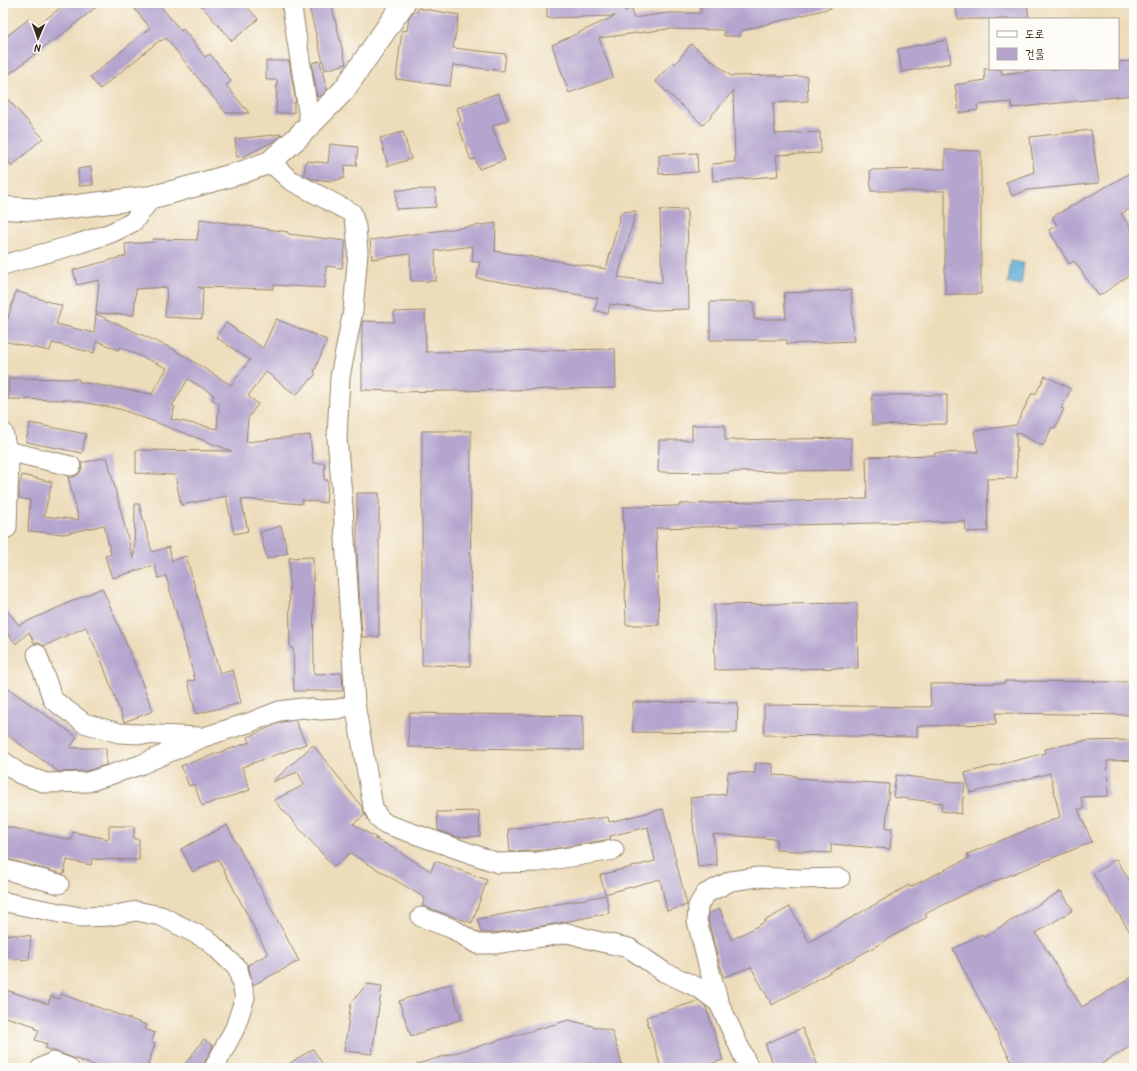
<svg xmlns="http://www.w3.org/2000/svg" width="1137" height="1071" font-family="Kalam,'Poor Story',sans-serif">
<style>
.water{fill:#5aa9d4;stroke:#4a6a79}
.building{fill:#b4a4ce;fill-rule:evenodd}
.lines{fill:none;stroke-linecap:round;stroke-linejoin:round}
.street-casing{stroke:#94836c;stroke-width:21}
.secondary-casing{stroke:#94836c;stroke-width:24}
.street{stroke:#fff;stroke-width:19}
.secondary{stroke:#fff;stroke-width:22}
</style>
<rect width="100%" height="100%" fill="#fdfcf7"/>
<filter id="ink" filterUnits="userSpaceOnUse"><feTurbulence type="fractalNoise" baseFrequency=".025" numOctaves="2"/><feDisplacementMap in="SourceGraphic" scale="8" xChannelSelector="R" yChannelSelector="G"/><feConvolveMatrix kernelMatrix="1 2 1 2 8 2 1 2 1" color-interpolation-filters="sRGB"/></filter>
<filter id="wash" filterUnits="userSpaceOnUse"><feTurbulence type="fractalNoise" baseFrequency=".012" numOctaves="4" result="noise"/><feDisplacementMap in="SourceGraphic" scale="16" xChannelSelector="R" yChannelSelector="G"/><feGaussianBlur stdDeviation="0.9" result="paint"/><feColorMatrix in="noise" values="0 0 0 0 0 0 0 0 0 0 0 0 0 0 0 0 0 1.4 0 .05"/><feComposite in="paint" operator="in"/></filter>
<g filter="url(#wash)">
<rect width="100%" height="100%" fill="#eddcb9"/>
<polygon class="water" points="1011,261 1024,263 1021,285 1008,283"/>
<g id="blocks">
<g class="building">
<polygon points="66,3 101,3 55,40 54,39 3,79 3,39 30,18 36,27"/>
<polygon points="130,3 158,3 181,31 183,29 205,57 210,54 231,81 226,85 249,113 226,113 166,38 161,41 160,40 100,89 90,77 150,28"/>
<polygon points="199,3 244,3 258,19 232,41"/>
<polygon points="324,3 331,3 346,64 325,70 309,7"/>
<polygon points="575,3 625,3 625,11 632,8 633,18 668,13 701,13 701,3 830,3 831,8 740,31 740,36 724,36 724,30 668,29 599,38 613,77 569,93 552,45 615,16 547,18 547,4"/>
<polygon points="955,3 1027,3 1029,19 958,19"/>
<polygon points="418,8 459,15 453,48 506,54 504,71 453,65 450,86 396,79 402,30 407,31 409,17 413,12 417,12"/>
<polygon points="947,40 951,63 902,72 898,49"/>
<polygon points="691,44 731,76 777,75 777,77 807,76 808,101 773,103 775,134 820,132 821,153 776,155 778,176 713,181 712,164 735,162 733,91 703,125 655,81 673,62 675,64"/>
<polygon points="266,61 289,61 296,102 294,103 294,113 276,113 277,80 266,80"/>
<polygon points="320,61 327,90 321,96 317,97 312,63"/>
<polygon points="1132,61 1134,95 1012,108 1011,102 977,105 978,110 959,113 955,85 985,80 984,69 1001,69 1002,74 1049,69 1118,69 1118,62"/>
<polygon points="498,93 508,120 492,126 505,160 479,169 475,159 471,160 457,122 461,121 457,108"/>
<polygon points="3,94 43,138 12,166 3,156"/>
<polygon points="1091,130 1099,183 1028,190 1012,196 1006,182 1034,172 1030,137"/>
<polygon points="403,132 411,159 388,166 380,138"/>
<polygon points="282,134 274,141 245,156 237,157 235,139"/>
<polygon points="330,144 358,147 356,166 345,165 344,178 333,181 312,179 304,175 306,161 328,163"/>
<polygon points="945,150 981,151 981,294 945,294 945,191 871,191 870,170 945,169"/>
<polygon points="697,153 698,172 659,174 659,155"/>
<polygon points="91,167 93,185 79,186 78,169"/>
<polygon points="1134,171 1134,206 1121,214 1134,232 1134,272 1099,296 1074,261 1069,264 1049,230 1057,225 1052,217"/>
<polygon points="435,189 436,207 396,209 396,190"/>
<polygon points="687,209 689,309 653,310 610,304 608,314 595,310 598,298 477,278 480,262 472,262 473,246 435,251 436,281 411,281 410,254 372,259 370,240 496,223 495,251 606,269 621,212 636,211 618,277 662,283 660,210"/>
<polygon points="200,219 288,232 288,234 346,241 342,268 326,266 325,288 273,285 273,289 198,287 203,289 202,319 165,317 167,287 136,289 134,315 96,313 99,280 77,285 73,270 126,256 125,244 154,242 153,239 197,240"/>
<polygon points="851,290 854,341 787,344 787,340 710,340 710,302 754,302 754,319 786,319 784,293"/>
<path d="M16,291L62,306L56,324L94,333L96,314L173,349L231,385L250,360L216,337L226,323L263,348L276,319L327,340L314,372L316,374L296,395L266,372L248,396L258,404L248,418L246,442L310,435L313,463H325L324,480H328L326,503L302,500V504L241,499L248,531L234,534L226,496L181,505L175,475L136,473V450L232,451L120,409L70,400L8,399L9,378L79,379V382L152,394L167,368L120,347L118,350L97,341L94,353L52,343L50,351L3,341V320L7,321ZM188,379L214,395L212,399L219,404L217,429L171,419L175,407L172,406Z"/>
<polygon points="425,311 426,352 615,349 616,388 395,392 395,391 362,390 362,321 394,322 394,312"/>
<polygon points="1045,376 1071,389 1061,408 1064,409 1055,428 1052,427 1043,446 1016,432 1017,478 987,479 988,531 966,532 965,521 656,528 659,625 626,625 623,507 680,506 680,504 867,499 866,457 935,455 935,453 978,452 974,431 1016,425 1032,393 1035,395"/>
<polygon points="872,395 947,395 947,424 872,425"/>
<polygon points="30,423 86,434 82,453 26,442"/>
<polygon points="692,425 725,425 725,440 851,438 852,470 729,472 729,473 658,472 659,440 692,440"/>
<polygon points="422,431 471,431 470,666 422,665"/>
<polygon points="107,457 133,558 134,558 135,504 139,504 152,552 169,547 172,561 186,556 220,674 233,670 241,703 196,714 188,681 195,680 166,576 158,578 155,565 112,578 105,556 111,554 104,525 64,534 28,531 30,500 19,498 19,488 22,475 52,482 44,516 79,520 68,477 74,477 79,474 82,469 81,463"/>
<polygon points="357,493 379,493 379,637 362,637 357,554"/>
<polygon points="281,526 288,553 267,559 260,532"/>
<polygon points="313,557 314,674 342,673 343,691 294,691 293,648 290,648 289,558"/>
<polygon points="102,588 129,650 153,711 124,722 102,662 86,627 44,646 39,643 34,643 29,632 16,644 3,628 3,606 19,625"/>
<polygon points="857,603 858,668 715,670 714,605"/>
<polygon points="1005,681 1134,682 1134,715 996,713 996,724 917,726 917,737 764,735 764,705 931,707 930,684 1005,683"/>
<polygon points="3,685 77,737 70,748 106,748 106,765 86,771 59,772 3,732"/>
<polygon points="633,702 738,703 737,733 633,732"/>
<polygon points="409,713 583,716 583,750 408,747"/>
<polygon points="295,720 306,744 242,767 250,790 202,806 194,784 189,786 181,766 250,742 248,737 282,722"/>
<polygon points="1134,740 1134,760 1107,761 1108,796 1081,797 1084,809 1078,809 1092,842 973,890 925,914 927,917 772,1005 751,967 724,977 719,962 708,920 709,913 720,909 731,940 765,922 764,921 790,907 809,942 909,885 910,887 969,858 967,854 1060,817 1050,773 970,793 965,773 1046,753 1045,749 1084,741"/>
<polygon points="313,745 362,807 365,815 353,824 378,839 374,839 386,844 431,871 435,861 487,880 472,923 422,906 425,898 350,853 334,867 274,800 304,785 298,772 272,782"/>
<polygon points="756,763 773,764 773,775 797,776 797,778 889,784 886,828 892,828 890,849 831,844 831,853 776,850 777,839 713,834 717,865 698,867 690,798 726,794 728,772 755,773"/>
<polygon points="896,775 965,783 961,814 941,811 942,803 893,797"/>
<polygon points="663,809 687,905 667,911 660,879 605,894 600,875 655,861 648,827 610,836 611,839 546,850 510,852 508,829 608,817 609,822"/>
<polygon points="479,811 480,836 457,837 438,830 437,812"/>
<polygon points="227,825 299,961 253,985 248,965 268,954 218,859 193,872 181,849"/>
<polygon points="3,826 71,840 73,832 109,839 109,826 134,826 134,839 139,839 139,860 92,859 91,865 67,860 64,874 62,874 3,858"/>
<polygon points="1116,859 1134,887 1134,938 1093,874"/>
<polygon points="1061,891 1073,910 1036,933 1082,1007 1134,976 1134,1044 1095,1068 1015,1068 953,949 982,934 984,937"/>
<polygon points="606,895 609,913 549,925 494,933 481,933 478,919"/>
<polygon points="3,934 31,936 29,960 3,958"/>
<polygon points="367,984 382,986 372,1054 344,1051 351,1003"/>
<polygon points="450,984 462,1019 411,1036 399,1001"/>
<polygon points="3,989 48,1004 51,996 59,999 61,994 147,1025 145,1029 155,1033 151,1043 155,1044 147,1068 102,1068 45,1048 47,1044 35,1040 39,1030 35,1029 35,1026 3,1016"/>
<polygon points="698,1001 706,1007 723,1060 697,1068 661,1068 646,1017"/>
<polygon points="569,1020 612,1031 623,1068 417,1068 417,1064"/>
<polygon points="802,1028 819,1068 775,1068 765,1044"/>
<polygon points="204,1039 213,1046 204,1063 203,1068 182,1068"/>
<polygon points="313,1049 325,1068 282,1068"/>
</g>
</g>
</g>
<g filter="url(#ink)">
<use href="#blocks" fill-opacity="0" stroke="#94836c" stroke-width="1"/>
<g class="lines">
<g class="street-casing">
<g id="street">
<polyline points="292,3 293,15 310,124"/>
<polyline points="3,265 74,245 111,233 133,222 152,197"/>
<polyline points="3,432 9,460 7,528"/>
<polyline points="7,451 71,466"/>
<polyline points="37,654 53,700 84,723 119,733 199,737"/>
<polyline points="355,704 373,807 378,817 386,824 498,863 538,862 614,850"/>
<polyline points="3,761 20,774 46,783 88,782 140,765 204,737 251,722 279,711 302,708 321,710 338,709 355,704 343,506 337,438 340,377 353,311 358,252 356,227 352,213 290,180 270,162"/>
<polyline points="3,869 59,884"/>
<polyline points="5,902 80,917 110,916 136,911 161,916 208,940 238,969 245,997 235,1028 214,1068"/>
<polyline points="421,917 453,929 477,944 495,944 568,933 592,940 629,948 664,972 699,988 719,1003"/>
<polyline points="41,1068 53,1062 69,1068"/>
<polyline points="749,1068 719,1003 708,965 697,921 698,906 705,894 731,881 758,877 799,879 840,878"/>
</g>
</g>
<g class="secondary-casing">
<polyline id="secondary" points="3,208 44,210 152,197 176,191 243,172 270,162 297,138 344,90 404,3"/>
</g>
<use href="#street" class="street"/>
<use href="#secondary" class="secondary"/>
</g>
</g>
<rect width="1137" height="1071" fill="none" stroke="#fdfcf7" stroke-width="16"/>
<rect x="989" y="18" width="130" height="52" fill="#fdfcf7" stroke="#afa8a0"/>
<rect x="997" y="31" width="20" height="6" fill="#ffffff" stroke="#afa8a0"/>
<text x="1025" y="38" font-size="12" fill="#3b2a1e">도로</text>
<rect x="997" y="48" width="20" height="12" fill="#b4a4ce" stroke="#afa8a0"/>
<text x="1025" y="58" font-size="12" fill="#3b2a1e">건물</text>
<g transform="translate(38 38) rotate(182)" stroke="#fdfcf7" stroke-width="3" paint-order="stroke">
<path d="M0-3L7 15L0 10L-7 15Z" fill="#3b2a1e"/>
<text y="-6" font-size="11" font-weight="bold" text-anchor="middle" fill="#3b2a1e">N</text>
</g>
</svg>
